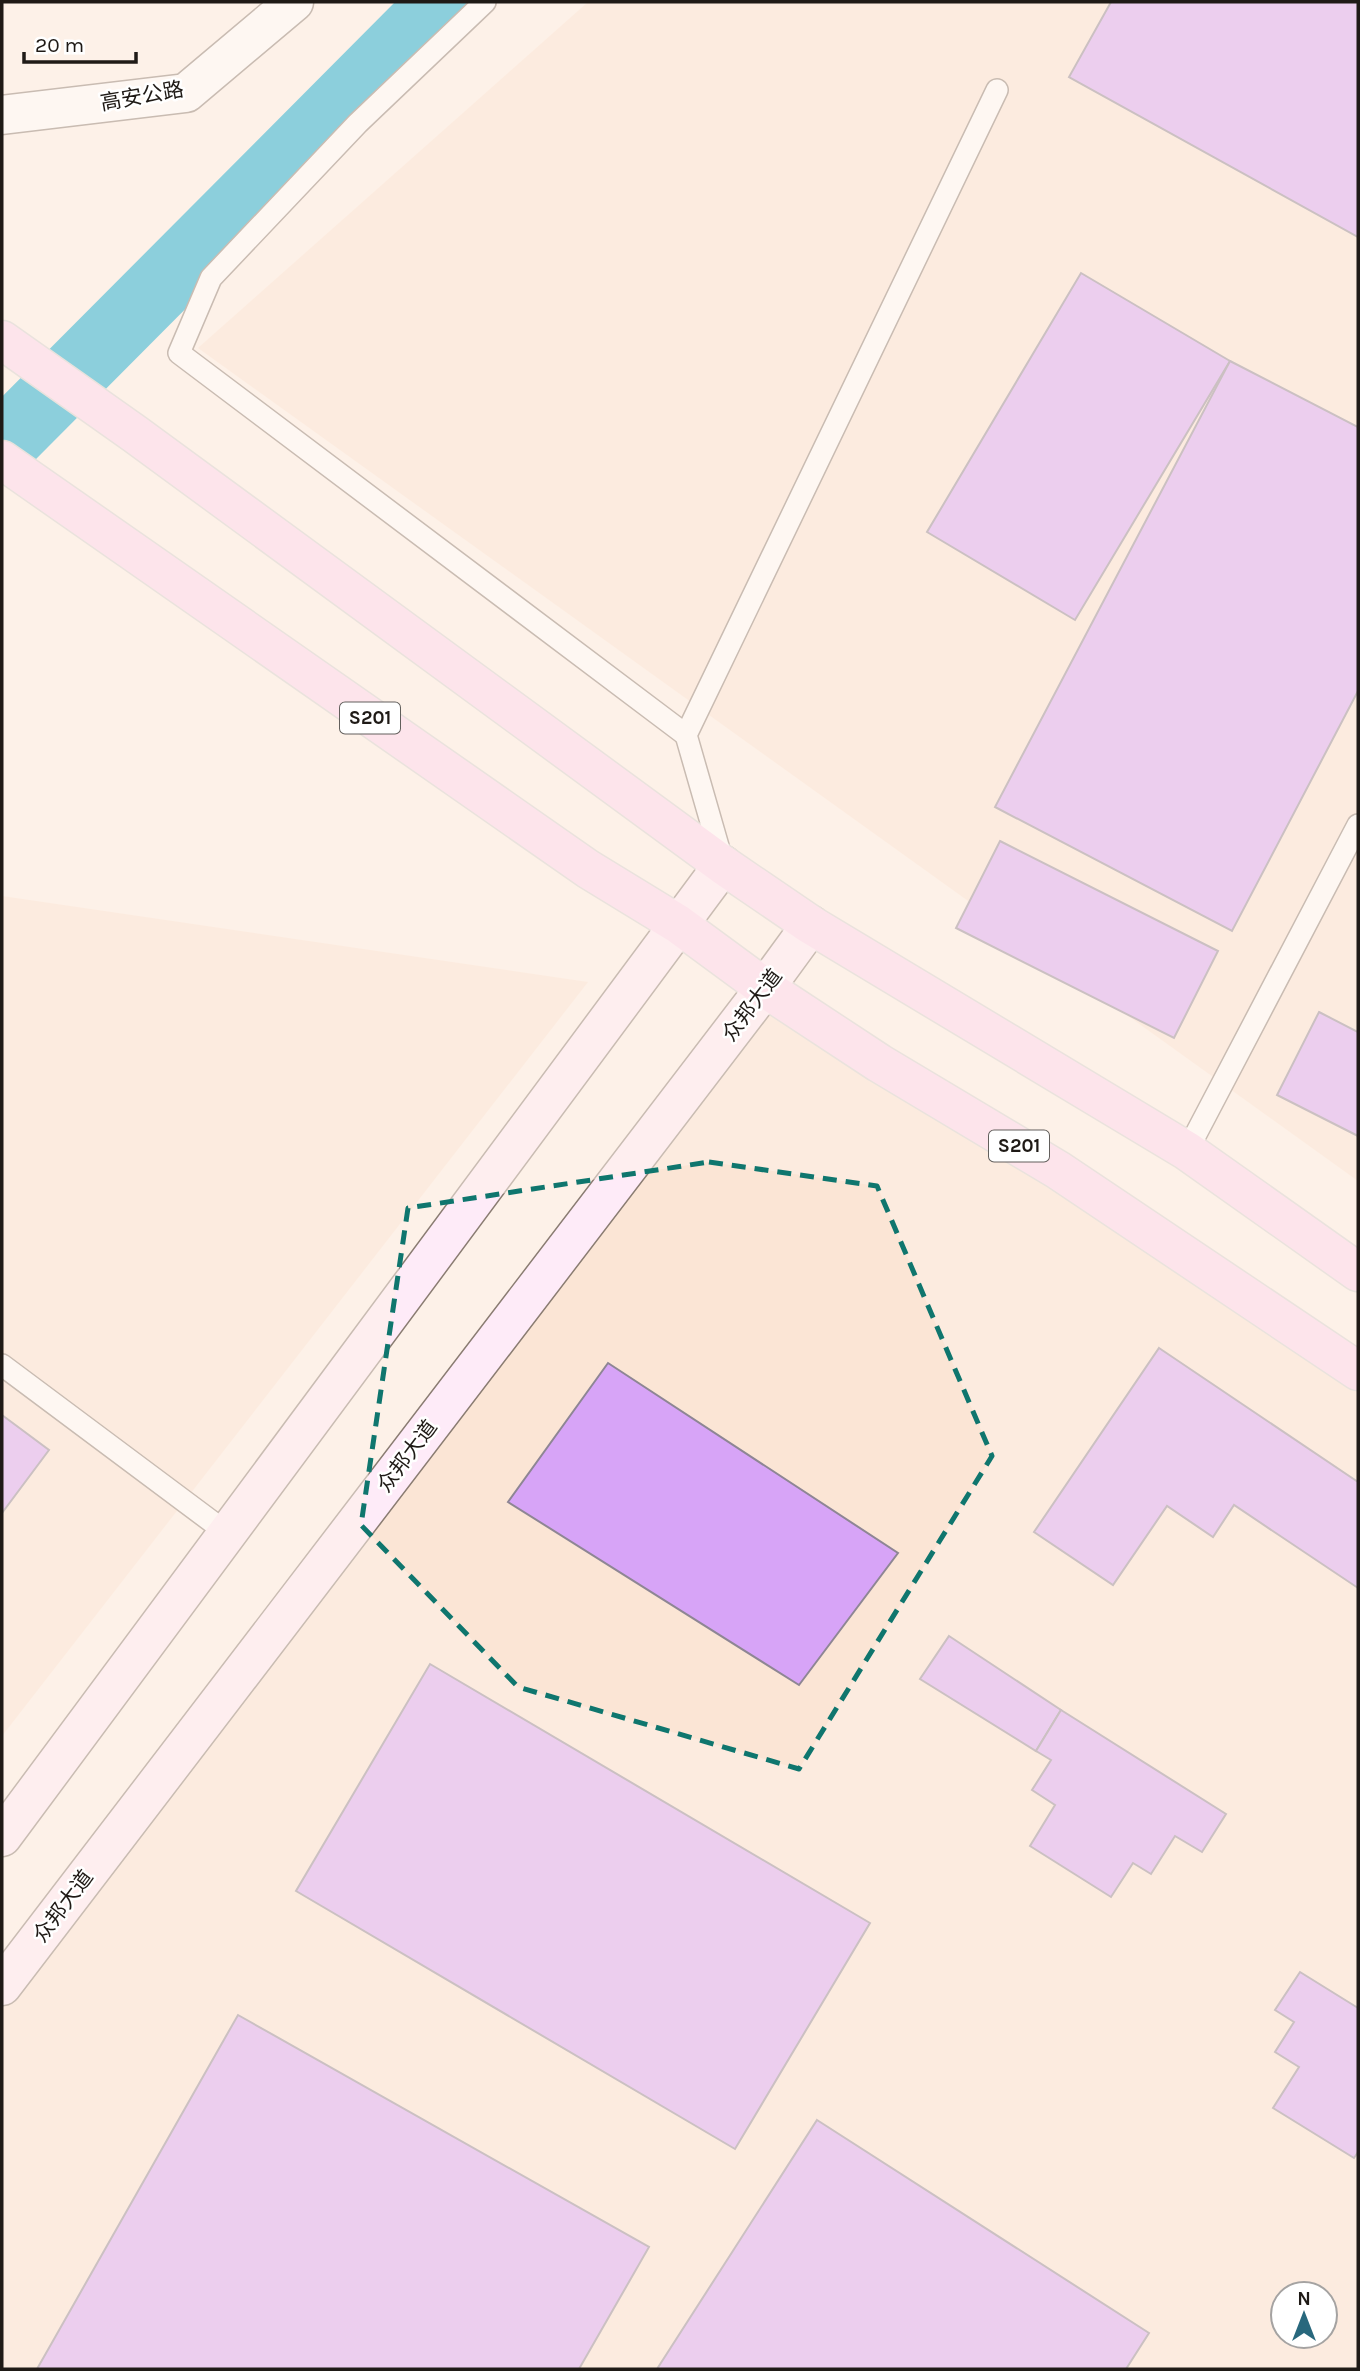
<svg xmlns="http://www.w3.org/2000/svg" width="1360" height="2371" font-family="Karla,'Noto Sans SC',sans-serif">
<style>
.built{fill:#fbe5d5;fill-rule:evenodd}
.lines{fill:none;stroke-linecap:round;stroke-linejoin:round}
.river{stroke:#04a7cf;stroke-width:68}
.building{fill:#d7a4f7;stroke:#8e8694;stroke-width:2}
.service-casing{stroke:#8a7c72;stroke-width:24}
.tertiary-casing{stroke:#8a7c72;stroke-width:41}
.secondary-casing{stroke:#8a7c72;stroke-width:41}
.primary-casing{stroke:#d2d1d0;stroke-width:41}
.service{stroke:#fff;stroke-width:21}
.tertiary{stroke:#fff;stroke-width:38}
.secondary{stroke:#feebf8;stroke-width:38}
.primary{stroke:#fdd6f0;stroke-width:38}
.marked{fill:none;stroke:#0f766e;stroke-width:5;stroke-dasharray:14 9;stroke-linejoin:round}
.labels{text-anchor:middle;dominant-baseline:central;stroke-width:5;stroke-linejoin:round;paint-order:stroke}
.shield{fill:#fff;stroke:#625f5c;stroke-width:2}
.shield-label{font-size:19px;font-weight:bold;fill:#1f1a16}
.street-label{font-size:21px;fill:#1f1a16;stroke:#fff}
</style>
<rect width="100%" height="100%" fill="#fdf1e8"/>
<g class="built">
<polygon points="588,2 1358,2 1358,1181 198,348"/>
<polygon points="2,896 588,982 2,1736"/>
<path d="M765,988L1358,1382V2369H2V2003ZM1283,2294H1325V2336H1283Z"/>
</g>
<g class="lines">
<polyline class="river" points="2,445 443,2"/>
</g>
<g class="building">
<polygon points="1111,2 1358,2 1358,237 1069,77"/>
<polygon points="1081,273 1230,361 1075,620 927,532"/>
<polygon points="1230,361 1358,427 1358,691 1232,931 995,807"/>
<polygon points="1000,841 1218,951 1174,1038 956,928"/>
<polygon points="1319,1012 1358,1032 1358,1136 1277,1095"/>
<polygon points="1159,1348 1358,1482 1358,1588 1234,1505 1213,1537 1167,1506 1113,1585 1034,1532"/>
<polygon points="608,1363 898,1553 799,1685 508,1502"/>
<polygon points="2,1415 49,1450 2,1513"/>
<polygon points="949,1636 1061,1710 1036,1751 920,1679"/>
<polygon points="430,1664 870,1923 735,2149 296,1891"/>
<polygon points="1061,1710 1226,1814 1202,1852 1175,1836 1151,1874 1133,1863 1111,1897 1030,1846 1055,1805 1032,1790 1051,1760 1036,1751"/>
<polygon points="1300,1972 1358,2008 1358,2152 1354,2158 1273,2108 1299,2067 1275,2052 1294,2022 1275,2010"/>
<polygon points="238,2015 649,2247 579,2369 37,2369"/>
<polygon points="817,2120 1149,2333 1126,2369 657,2369"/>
</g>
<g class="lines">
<g class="service-casing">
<g id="service">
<polyline points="485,2 358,123 211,278 179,353 686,735"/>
<polyline points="722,860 686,735 997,90"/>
<polyline points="1187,1151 1358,825"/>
<polyline points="2,1365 227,1533"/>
</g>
</g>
<g class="tertiary-casing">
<polyline id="tertiary" points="2,115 186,93 294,2"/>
</g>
<g class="secondary-casing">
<g id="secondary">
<polyline points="2,1837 723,865"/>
<polyline points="2,1986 765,988 811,925"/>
</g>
</g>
<g class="primary-casing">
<g id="primary">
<polyline points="2,340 135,434 723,865 811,925 1187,1151 1358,1272"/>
<polyline points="2,460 588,869 678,924 765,988 879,1063 1058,1170 1358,1371"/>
</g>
</g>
<use href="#service" class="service"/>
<use href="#tertiary" class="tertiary"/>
<use href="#secondary" class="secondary"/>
<use href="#primary" class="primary"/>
</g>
<path d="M0 0H1360V2371H0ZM709,1162L877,1186L992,1456L799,1769L518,1687L361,1525L408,1208Z" fill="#fdf1e8" fill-opacity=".55" fill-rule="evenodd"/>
<path class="marked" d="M709,1162L877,1186L992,1456L799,1769L518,1687L361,1525L408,1208Z"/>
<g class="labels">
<g class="shield">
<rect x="340" y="702.5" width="60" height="31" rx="5"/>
<rect x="989" y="1130.5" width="60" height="31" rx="5"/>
</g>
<g class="shield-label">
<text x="370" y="718">S201</text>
<text x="1019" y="1146">S201</text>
</g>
<g class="street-label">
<text transform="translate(142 96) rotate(-10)">高安公路</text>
<text transform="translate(752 1005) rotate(-53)">众邦大道</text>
<text transform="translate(407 1456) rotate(-53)">众邦大道</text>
<text transform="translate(63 1906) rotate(-53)">众邦大道</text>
</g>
</g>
<rect width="1360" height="2371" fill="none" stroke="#1f1a16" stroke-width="7"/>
<g transform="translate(1304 2315)"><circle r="33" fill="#ffffff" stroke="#a5a3a2" stroke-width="2"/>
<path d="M0-5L12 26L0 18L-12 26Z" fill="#28687d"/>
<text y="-10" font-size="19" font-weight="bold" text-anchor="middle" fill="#1f1a16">N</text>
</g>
<path d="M24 52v10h112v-10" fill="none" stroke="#1f1a16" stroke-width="3.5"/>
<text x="35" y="52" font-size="21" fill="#1f1a16" stroke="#ffffff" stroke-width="5" paint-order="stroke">20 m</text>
</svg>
